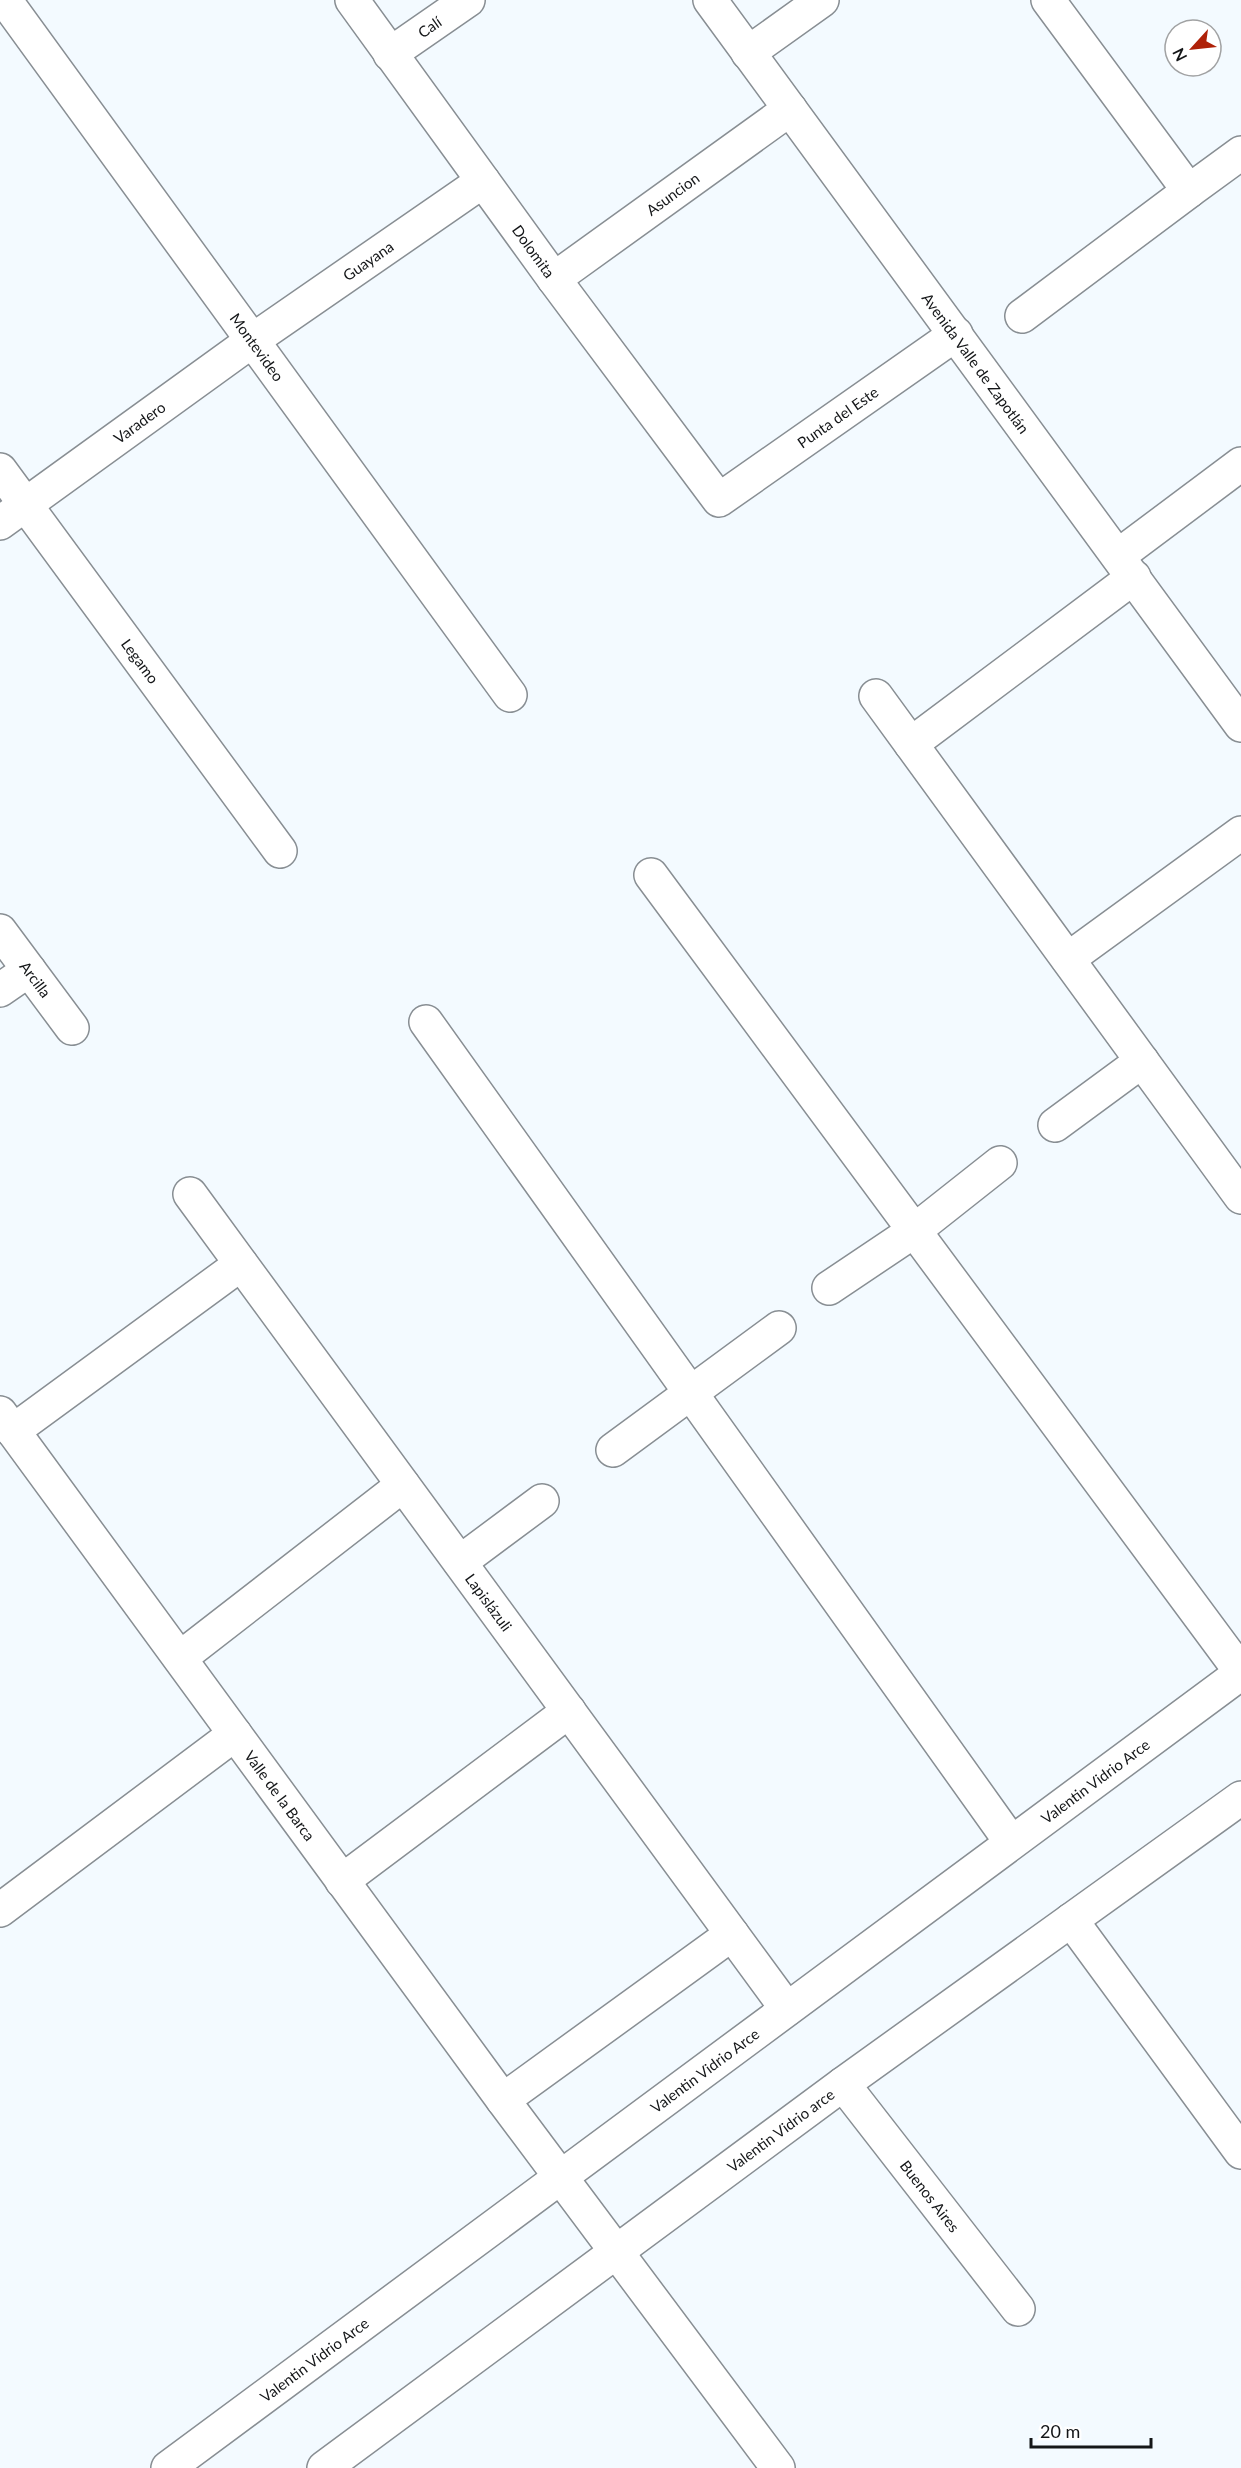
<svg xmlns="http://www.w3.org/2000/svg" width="1241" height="2468" font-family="Lato,sans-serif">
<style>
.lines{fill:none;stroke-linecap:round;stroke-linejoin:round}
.minor-casing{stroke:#888e93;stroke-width:36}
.minor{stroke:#fff;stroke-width:33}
.labels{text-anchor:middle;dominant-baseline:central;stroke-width:4.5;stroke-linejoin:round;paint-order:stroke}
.street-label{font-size:15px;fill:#141618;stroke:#fff}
</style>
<rect width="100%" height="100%" fill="#f3faff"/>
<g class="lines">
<g class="minor-casing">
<g id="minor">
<path id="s1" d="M5,0L510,695"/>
<path id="s2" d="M352,0L554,279L719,500L956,334"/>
<path id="s3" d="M710,0L1241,725"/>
<polyline points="1048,0 1189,191 1241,153"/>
<polyline points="748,53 822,0"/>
<path id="s4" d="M390,54L468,0"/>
<path id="s5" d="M554,279L790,109"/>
<polyline points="1022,316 1189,191"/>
<path id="s6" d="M0,470L280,851"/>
<path id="s7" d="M0,523L253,340L483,181"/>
<polyline points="1118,556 1241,464"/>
<polyline points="876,696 1241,1197"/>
<polyline points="911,744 1134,577"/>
<polyline points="651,875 1241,1672"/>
<path id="s8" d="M0,931L72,1028"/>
<polyline points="1068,959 1241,833"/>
<polyline points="0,990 29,970"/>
<polyline points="426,1022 1011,1842"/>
<polyline points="1055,1125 1142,1061"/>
<path id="s9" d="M190,1194L787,2009"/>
<polyline points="829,1288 914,1231 1000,1163"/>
<path id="s10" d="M0,1413L503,2100L778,2468"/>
<polyline points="13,1431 241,1264"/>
<polyline points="613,1450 779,1328"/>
<polyline points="460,1562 542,1501"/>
<polyline points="180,1658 403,1485"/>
<polyline points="342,1881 569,1711"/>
<polyline points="0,1910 235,1734"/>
<polyline points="1071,1920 1241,2152"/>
<path id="s11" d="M843,2084L1018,2309"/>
<polyline points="503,2100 732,1934"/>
<path id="s12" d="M168,2468L1241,1673"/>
<path id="s13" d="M324,2468L843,2084L1241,1798"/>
</g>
</g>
<use href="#minor" class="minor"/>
</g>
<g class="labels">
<g class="street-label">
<text stroke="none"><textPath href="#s4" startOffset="48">Calí</textPath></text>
<text stroke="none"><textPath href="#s5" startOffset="146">Asuncion</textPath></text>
<text stroke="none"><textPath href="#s2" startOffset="310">Dolomita</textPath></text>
<text stroke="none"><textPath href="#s7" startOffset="452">Guayana</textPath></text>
<text stroke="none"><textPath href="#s1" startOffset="429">Montevideo</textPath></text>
<text stroke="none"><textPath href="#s3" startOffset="450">Avenida Valle de Zapotlán</textPath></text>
<text stroke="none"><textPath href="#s2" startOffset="765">Punta del Este</textPath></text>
<text stroke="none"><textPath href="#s7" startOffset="172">Varadero</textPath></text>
<text stroke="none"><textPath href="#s6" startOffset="237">Legamo</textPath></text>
<text stroke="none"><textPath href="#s8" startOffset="60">Arcilla</textPath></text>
<text stroke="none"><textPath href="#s9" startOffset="506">Lapislázuli</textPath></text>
<text stroke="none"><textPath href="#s12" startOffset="1154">Valentin Vidrio Arce</textPath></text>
<text stroke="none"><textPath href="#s10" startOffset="474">Valle de la Barca</textPath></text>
<text stroke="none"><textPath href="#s12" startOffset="668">Valentin Vidrio Arce</textPath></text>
<text stroke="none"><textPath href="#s13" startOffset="568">Valentin Vidrio arce</textPath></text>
<text stroke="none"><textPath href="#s11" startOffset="142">Buenos Aires</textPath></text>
<text stroke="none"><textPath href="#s12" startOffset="182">Valentin Vidrio Arce</textPath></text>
</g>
</g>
<g transform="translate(1193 48) rotate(243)"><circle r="28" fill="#ffffff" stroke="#a1a2a3" stroke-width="1.5"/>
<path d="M0-4.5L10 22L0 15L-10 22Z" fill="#af2108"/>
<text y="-9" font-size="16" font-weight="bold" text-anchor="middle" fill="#141618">N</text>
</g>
<path d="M1031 2438v9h120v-9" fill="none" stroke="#141618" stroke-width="3"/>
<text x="1040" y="2438" font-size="18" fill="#141618" stroke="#ffffff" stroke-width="4.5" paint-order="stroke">20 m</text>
</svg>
